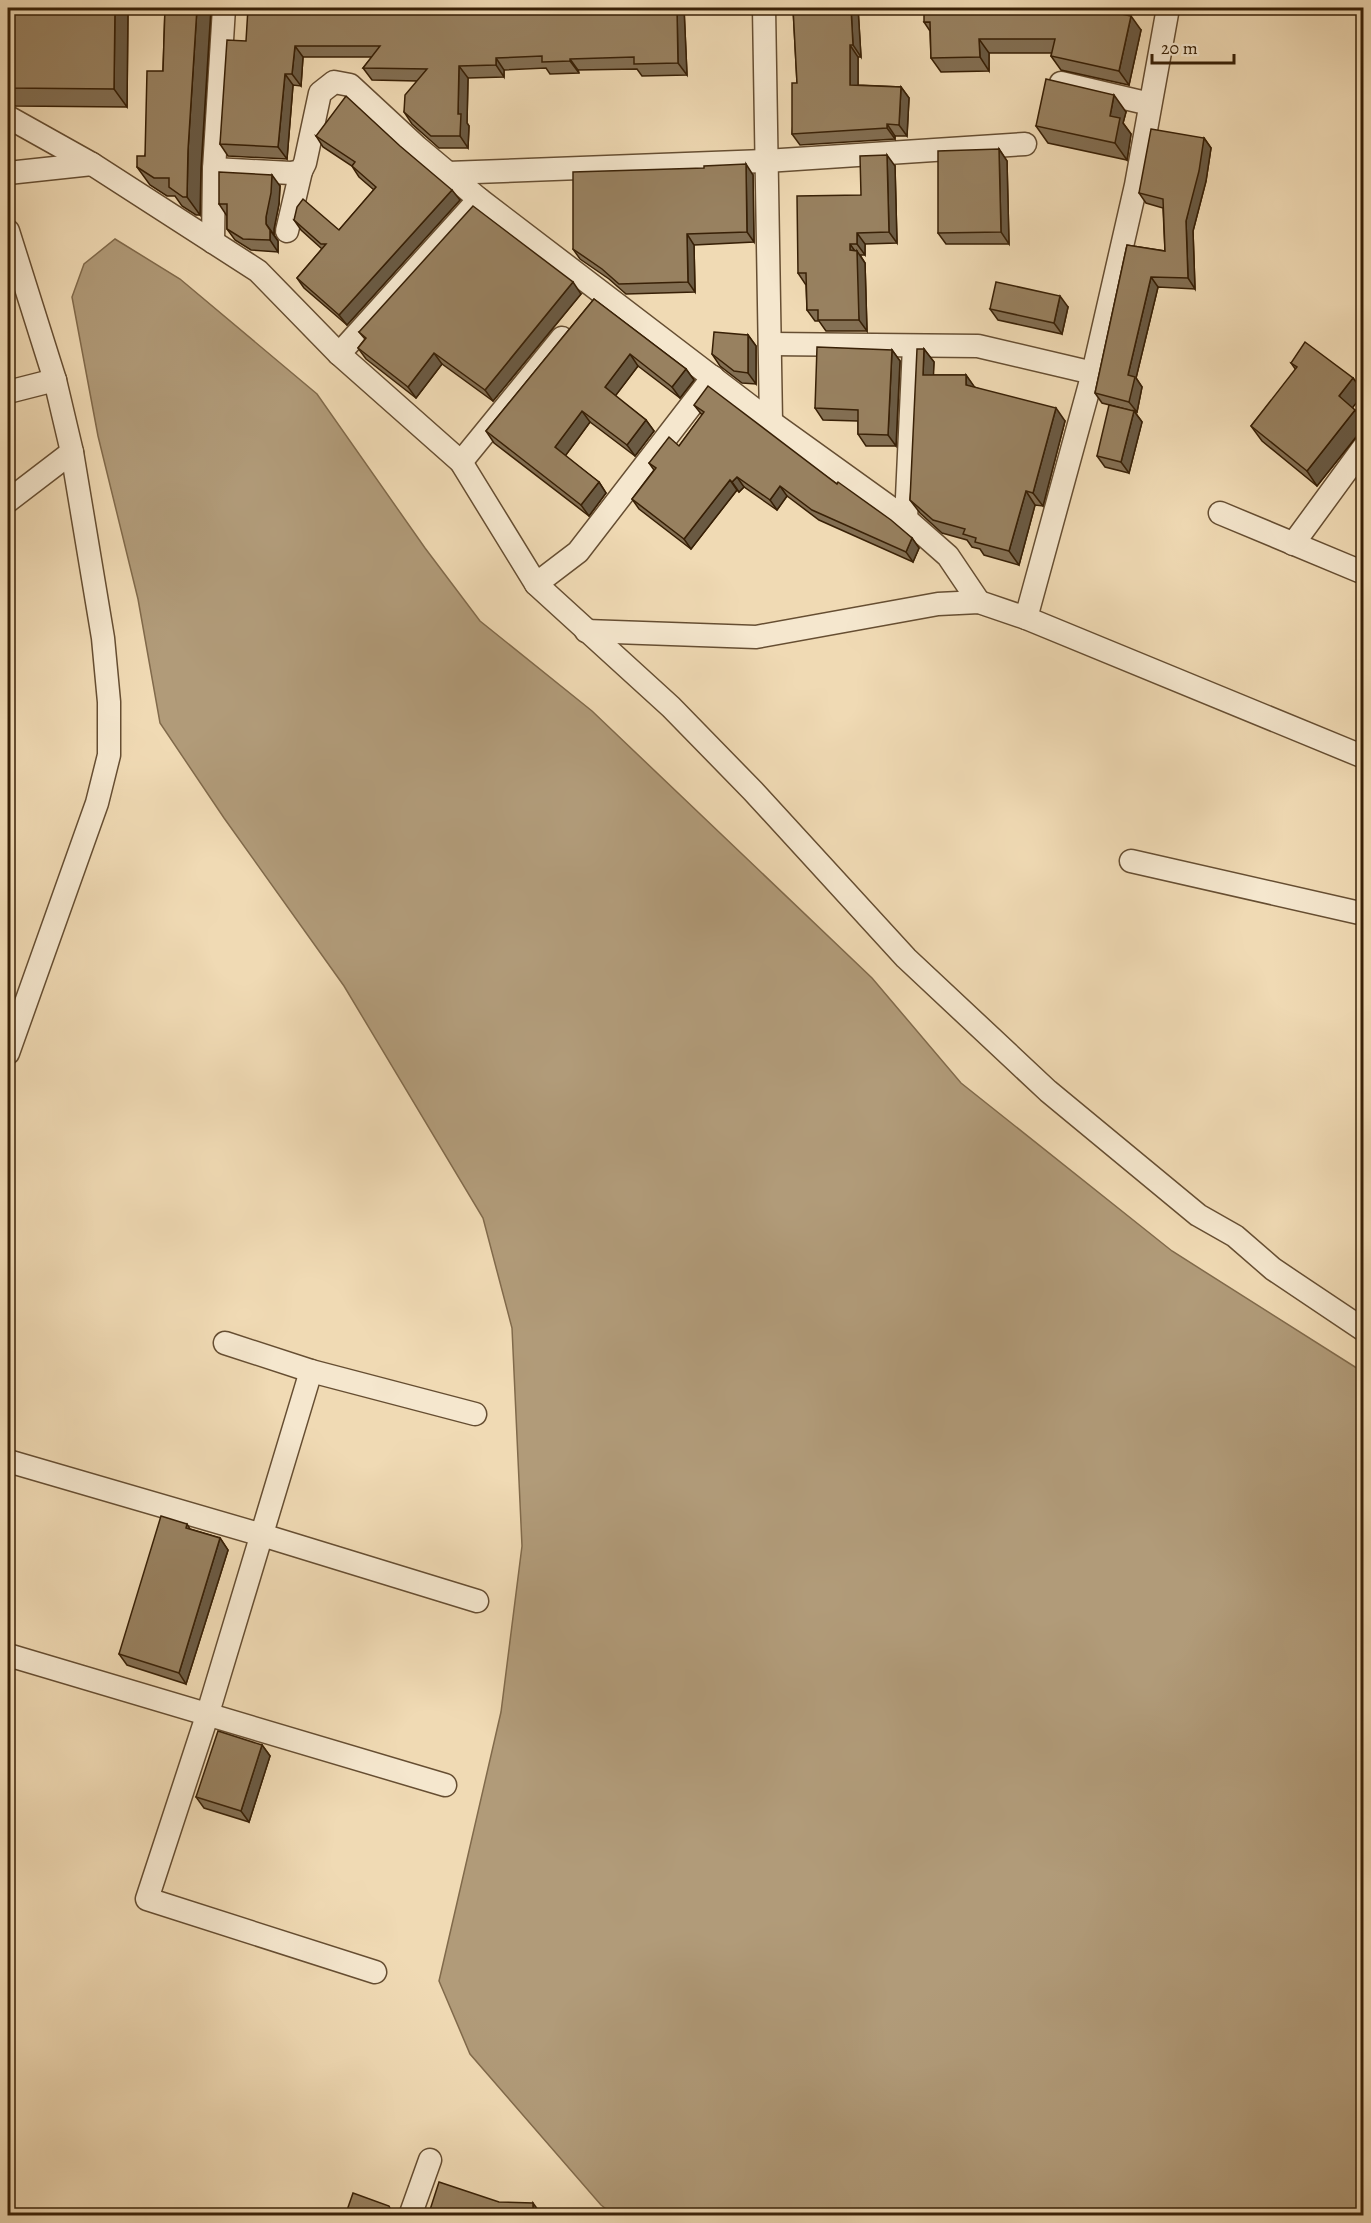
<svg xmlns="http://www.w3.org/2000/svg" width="1371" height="2223" font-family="Alegreya,serif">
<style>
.water{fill:#b19b79;stroke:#816a4b;stroke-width:1.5}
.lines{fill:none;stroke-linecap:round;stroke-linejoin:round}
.street-casing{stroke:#664e32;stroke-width:25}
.street{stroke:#f5e7ce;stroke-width:22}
.wall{fill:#836f53;stroke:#382006;stroke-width:1.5}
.shaded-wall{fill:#6a5a43;stroke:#382006;stroke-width:1.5}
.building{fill:#988160;stroke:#382006;stroke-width:1.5}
</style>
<rect width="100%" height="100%" fill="#f0dab4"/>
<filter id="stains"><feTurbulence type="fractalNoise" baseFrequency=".00333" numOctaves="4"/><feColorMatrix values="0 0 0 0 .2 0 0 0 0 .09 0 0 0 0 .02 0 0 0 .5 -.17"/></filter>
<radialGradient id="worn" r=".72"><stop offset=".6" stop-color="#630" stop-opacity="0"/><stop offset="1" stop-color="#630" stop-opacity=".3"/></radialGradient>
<polygon class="water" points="115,239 180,279 317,394 425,548 480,621 592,711 872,978 961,1083 1172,1251 1363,1372 1363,2215 614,2215 601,2205 470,2054 439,1981 501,1712 522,1546 512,1328 483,1218 344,986 224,818 160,723 138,599 98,436 72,297 84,264"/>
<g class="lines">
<g class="street-casing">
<g id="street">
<polyline points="764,8 771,422"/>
<polyline points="1061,83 1150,104"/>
<polyline points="8,117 92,164 258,271 339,354 461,462 536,584 671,707 753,791 906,958 1048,1091 1198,1215 1235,1236 1273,1269 1364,1330"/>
<polyline points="214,169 291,173 301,171 305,163 320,93 334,82 350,85 417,147 479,199 771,422 906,519 948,556 979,602"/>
<polyline points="8,173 92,164"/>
<polyline points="448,173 766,161 1025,144"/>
<polyline points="8,231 55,380 72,452 103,638 109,702 109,755 97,803 8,1053"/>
<polyline points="287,231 301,171"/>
<polyline points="213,242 214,169 224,8"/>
<polyline points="770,344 978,346 1093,373"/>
<polyline points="339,354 479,199"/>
<polyline points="8,392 55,380"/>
<polyline points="461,462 562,338"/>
<polyline points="8,501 72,452"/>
<polyline points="1220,513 1364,573"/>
<polyline points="906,519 914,346"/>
<polyline points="1293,544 1364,447"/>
<polyline points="536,584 578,552 713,377"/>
<polyline points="1026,618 1364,757"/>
<polyline points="586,631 756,637 938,604 979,602 1026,618 1093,373 1136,185 1168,8"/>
<polyline points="1131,861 1364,914"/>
<polyline points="225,1343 311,1371 475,1414"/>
<polyline points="311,1371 207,1716 147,1899 375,1972"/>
<polyline points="8,1461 262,1535 477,1601"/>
<polyline points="8,1655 445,1785"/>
<polyline points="410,2216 430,2160"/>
</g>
</g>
<use href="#street" class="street"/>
</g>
<g class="wall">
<polygon points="8,8 128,8 127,107 16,106 8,104"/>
<polygon points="165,8 211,8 201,168 200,215 196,215 182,206 175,196 167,196 150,185 137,167 145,156 163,71"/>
<polygon points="361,8 396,8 399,12 465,13 465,8 684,8 687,75 642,76 637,69 578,70 579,73 550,74 546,68 504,70 504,77 468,78 467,123 469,126 468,148 439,148 412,124 404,112 417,81 372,80 363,68 372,57 303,57 301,86 293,85 287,159 228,156 220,144 246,41 324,9 361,10"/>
<polygon points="793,8 858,8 861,57 858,57 858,85 901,87 909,98 907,136 895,136 895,139 800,145 792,134 797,83"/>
<polygon points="924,22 1141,30 1129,85 1061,70 1051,56 1052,53 989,53 989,71 941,72 931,58 930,31"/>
<polygon points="1126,112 1123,123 1131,134 1127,160 1048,143 1036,126"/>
<polygon points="316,136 460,200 347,325 304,288 297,278 322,249 301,230 294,220 339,230 374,190 359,177 352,166 323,147"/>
<polygon points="1204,138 1211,148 1206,181 1193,231 1195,289 1158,287 1136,378 1142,387 1137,412 1134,411 1142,422 1129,473 1105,467 1097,456 1129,410 1102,403 1095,393 1127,245 1165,251 1163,208 1146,203 1139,193"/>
<polygon points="999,149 1007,161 1009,244 946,244 938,233"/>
<polygon points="895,166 897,243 865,244 865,255 860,255 865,263 867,331 826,331 819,321 815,321 807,310 806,285 798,273 861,195"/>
<polygon points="753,175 754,242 694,245 695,292 626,294 609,279 580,259 573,249"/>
<polygon points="280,186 279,204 274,229 274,235 278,241 278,252 251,250 235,240 227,229 227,216 219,204"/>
<polygon points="581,294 493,401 442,364 416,398 366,359 358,348 365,339 359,332"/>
<polygon points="594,299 686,369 694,380 680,398 638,366 615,396 646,420 654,431 635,456 590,422 565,456 599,482 606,493 589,516 494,443 486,431"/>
<polygon points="1068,307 1062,334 998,320 990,309"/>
<polygon points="748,335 756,346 756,384 742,383 720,366 712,354"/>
<polygon points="924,349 934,362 933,375 966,375 974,387 1065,421 1043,506 1035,505 1019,565 984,555 980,549 972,547 967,540 942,533 920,513 910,500"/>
<polygon points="892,350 900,361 896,446 866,446 858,434 858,421 823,420 815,408"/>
<polygon points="1291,363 1353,378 1364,392 1352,407 1364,422 1364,427 1317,486 1262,441 1251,426 1296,370"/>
<polygon points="694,405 837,484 912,538 919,548 913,562 819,520 787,496 777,510 744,487 739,492 737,490 691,549 639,509 632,499 654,470 649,463 679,446 702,415"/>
<polygon points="187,1524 190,1529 220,1538 228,1550 186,1684 127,1665 119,1654"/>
<polygon points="262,1745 270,1756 249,1822 204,1808 196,1797"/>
</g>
<g class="shaded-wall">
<polygon points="115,8 128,8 127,107 114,89"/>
<polygon points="197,8 211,8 201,168 200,215 187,197 188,150"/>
<polygon points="392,8 396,8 401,14 392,12"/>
<polygon points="677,8 684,8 687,75 678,63"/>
<polygon points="851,8 858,8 861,57 853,45"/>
<polygon points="1131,16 1141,30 1129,85 1119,71"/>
<polygon points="979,39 989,53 989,71 980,57"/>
<polygon points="850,45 858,57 858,96 850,85"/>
<polygon points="295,46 303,57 301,86 292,74"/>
<polygon points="496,58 504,70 504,77 496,65"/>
<polygon points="570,59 578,70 579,73 570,61"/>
<polygon points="459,66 468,78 467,123 469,126 468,148 460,136 458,114"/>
<polygon points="285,74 293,85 287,159 278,147"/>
<polygon points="901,87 909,98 907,136 899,125"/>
<polygon points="1114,95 1126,112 1123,123 1131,134 1127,160 1115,143 1110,116"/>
<polygon points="887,124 895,136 895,139 887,128"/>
<polygon points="1204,138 1211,148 1206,181 1193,231 1195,289 1188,278 1186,221"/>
<polygon points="999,149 1007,161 1009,244 1001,232"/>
<polygon points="887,155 895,166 897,243 889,232"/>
<polygon points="746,164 753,175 754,242 747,232"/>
<polygon points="272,175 280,186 279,204 274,229 274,235 266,224 266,217"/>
<polygon points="452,190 460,200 347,325 339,315"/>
<polygon points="270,230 278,241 278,252 270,240"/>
<polygon points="857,233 865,244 865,255 857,244"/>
<polygon points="687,234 694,245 695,292 688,282"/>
<polygon points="850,244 857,254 857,251 865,263 867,331 859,320 850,250"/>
<polygon points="1151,277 1158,287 1136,378 1142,387 1137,412 1129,402 1128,375"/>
<polygon points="573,282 581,294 493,401 485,390"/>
<polygon points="1060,296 1068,307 1062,334 1054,323"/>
<polygon points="748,335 756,346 756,384 748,373"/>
<polygon points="924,349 934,362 933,388 923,375"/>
<polygon points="892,350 900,361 896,446 888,435"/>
<polygon points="434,353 442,364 416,398 408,387"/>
<polygon points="630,354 638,366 613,399 605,387"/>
<polygon points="686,369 694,380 680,398 672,387"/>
<polygon points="966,375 976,389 966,385"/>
<polygon points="1353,378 1364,393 1350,411 1339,396"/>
<polygon points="1056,408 1065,421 1043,506 1033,493"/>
<polygon points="1355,410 1364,422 1364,427 1317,486 1307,471"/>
<polygon points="582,411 590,422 563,459 555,447"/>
<polygon points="1134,411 1142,422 1129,473 1121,462"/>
<polygon points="646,420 654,431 635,456 627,445"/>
<polygon points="737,477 744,487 739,492 732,482"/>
<polygon points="730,480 737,490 691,549 684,539"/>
<polygon points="599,482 606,493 589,516 581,505"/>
<polygon points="780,486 787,496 777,510 770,500"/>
<polygon points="1026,491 1035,505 1019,565 1009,551"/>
<polygon points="912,538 919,548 913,562 906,552"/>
<polygon points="220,1538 228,1550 186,1684 179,1673"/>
<polygon points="262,1745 270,1756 249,1822 241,1811"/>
<polygon points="533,2203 541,2214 541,2216 533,2216"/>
</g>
<g class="building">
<polygon points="8,8 115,8 114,89 8,88"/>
<polygon points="165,8 197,8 188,150 187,197 183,197 169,187 169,178 154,178 137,167 137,156 145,156 147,71 163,71"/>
<polygon points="248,8 314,8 314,9 361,10 361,8 392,8 392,12 465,13 465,8 677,8 678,63 634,64 634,57 570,59 570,61 542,62 542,56 496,58 496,65 459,66 458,114 461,114 460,136 431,136 404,112 405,95 427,69 363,68 380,46 295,46 292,74 285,74 278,147 220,144 227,40 246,41"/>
<polygon points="793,8 851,8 853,45 850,45 850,85 901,87 899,125 887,124 887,128 792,134 792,83 797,83"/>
<polygon points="924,8 1092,8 1131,16 1119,71 1051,56 1055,39 979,39 980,57 931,58 930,22 924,22"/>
<polygon points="1046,79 1114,95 1110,116 1120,118 1115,143 1036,126"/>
<polygon points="346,96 400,146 452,190 339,315 297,278 326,244 321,244 294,220 297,207 303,199 339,230 376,187 352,166 355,162 316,136"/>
<polygon points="1151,129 1204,138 1199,171 1186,221 1188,278 1151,277 1128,375 1135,377 1129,402 1095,393 1127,245 1165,251 1163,199 1139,193"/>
<polygon points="999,149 1001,232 938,233 938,151"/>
<polygon points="887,155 889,232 857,233 857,244 850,244 850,250 857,251 859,320 818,320 818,310 807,310 806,273 798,273 797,196 861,195 860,156"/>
<polygon points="746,164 747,232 687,234 688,282 619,284 602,269 573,249 573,172 704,168 704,166"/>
<polygon points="219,172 272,175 271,193 266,217 266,224 270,230 270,240 243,239 227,229 227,204 219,204"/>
<polygon points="473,206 573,282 485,390 434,353 408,387 358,348 366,338 359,332"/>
<polygon points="996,282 1060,296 1054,323 990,309"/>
<polygon points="594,299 686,369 672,387 630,354 605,387 646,420 627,445 582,411 555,447 599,482 581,505 486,431"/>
<polygon points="714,332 748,335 748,373 734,371 712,354"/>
<polygon points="1305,342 1353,378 1339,396 1355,410 1307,471 1251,426 1297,367 1291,363"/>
<polygon points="817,347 892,350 888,435 858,434 858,410 815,408"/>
<polygon points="917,349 924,349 923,375 966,375 966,385 1056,408 1033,493 1026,491 1009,551 975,542 976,538 963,534 965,529 933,520 910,500"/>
<polygon points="708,386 837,484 838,482 891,520 912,538 906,552 812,510 780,486 770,500 737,477 732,482 730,480 684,539 632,499 656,468 649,463 669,437 679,446 704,412 694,405"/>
<polygon points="1109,405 1134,411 1121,462 1097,456"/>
<polygon points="1364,484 1364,497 1358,493"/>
<polygon points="161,1516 187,1524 186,1528 220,1538 179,1673 119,1654"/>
<polygon points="218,1731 262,1745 241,1811 196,1797"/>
<polygon points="439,2182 499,2202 533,2203 533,2216 428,2216"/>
<polygon points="353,2193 389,2206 393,2214 396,2216 345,2216"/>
</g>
<rect width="1371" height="2223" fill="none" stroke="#f0dab4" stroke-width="30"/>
<rect x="9" y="9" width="1353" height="2205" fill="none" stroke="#382006" stroke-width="3"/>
<rect x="15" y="15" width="1341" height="2193" fill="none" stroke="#382006" stroke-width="1.5"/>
<path d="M1152 54v9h82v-9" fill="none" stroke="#382006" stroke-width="3"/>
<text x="1161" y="54" font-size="18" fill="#382006" stroke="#f5e7ce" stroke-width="4.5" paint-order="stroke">20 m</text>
<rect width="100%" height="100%" filter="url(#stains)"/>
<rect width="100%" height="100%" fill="url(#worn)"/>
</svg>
